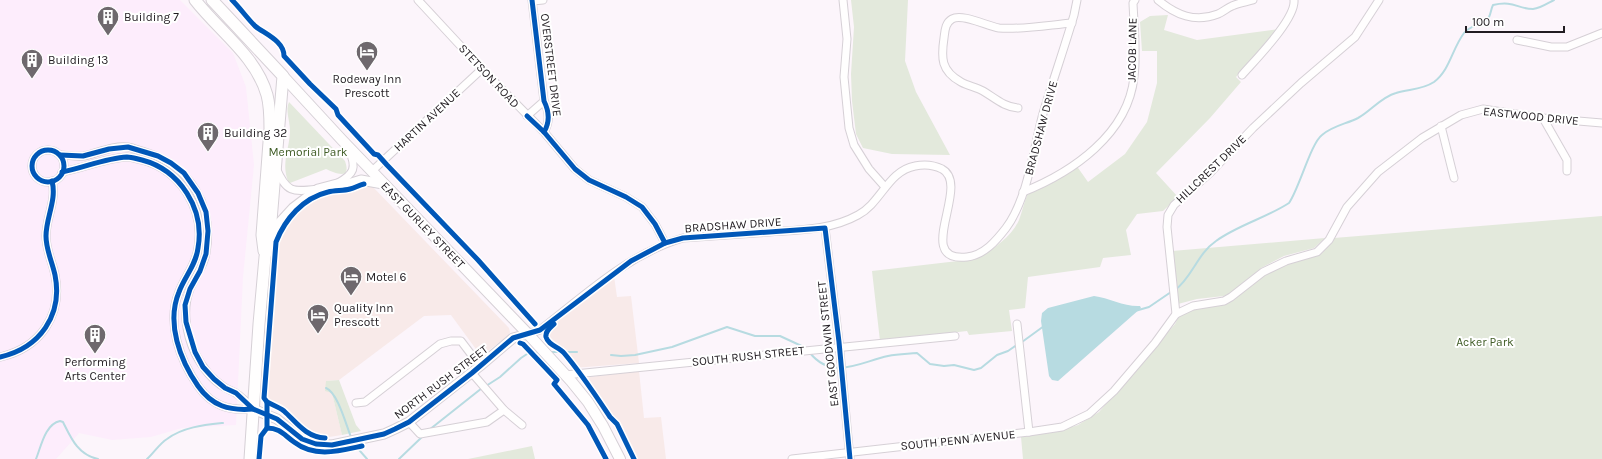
<svg xmlns="http://www.w3.org/2000/svg" width="1602" height="459" font-family="Karla,sans-serif">
<style>
.commercial{fill:#f8eae9}
.built{fill:#fdedfc}
.green{fill:#e3e9dc}
.water{fill:#b7dbe1}
.lines{fill:none;stroke-linecap:round;stroke-linejoin:round}
.stream{stroke:#b7dbe1;stroke-width:2}
.minor-casing{stroke:#d6d0d6;stroke-width:9}
.tertiary-casing{stroke:#d6d0d6;stroke-width:11}
.secondary-casing{stroke:#d6d0d6;stroke-width:12}
.primary-casing{stroke:#d6d0d6;stroke-width:13}
.minor{stroke:#fffefe;stroke-width:7}
.tertiary{stroke:#fffefe;stroke-width:9}
.secondary{stroke:#fffefe;stroke-width:10}
.primary{stroke:#fffefe;stroke-width:11}
.cycleway-casing{stroke:#fff;stroke-width:8}
.cycleway{stroke:#0057b8;stroke-width:5}
.labels{text-anchor:middle;dominant-baseline:central;stroke-width:4;stroke-linejoin:round;paint-order:stroke}
.poi-label{font-size:12px;fill:#211c21;stroke:#fff;text-anchor:start}
.street-label{font-size:12px;fill:#211c21;stroke:#fff}
.park-label{font-size:12px;fill:#425e28;stroke:#fff}
</style>
<rect width="100%" height="100%" fill="#fcf5fb"/>
<g class="commercial">
<polygon points="358,182 371,185 509,328 510,332 509,335 481,356 451,315 424,316 339,380 326,381 332,393 342,435 323,438 313,436 301,430 281,409 268,404 265,400 264,396 275,245 280,229 291,213 300,204 327,189"/>
<polygon points="614,276 617,297 631,296 639,363 573,368 546,340 547,331"/>
<polygon points="639,371 644,418 661,417 666,459 630,459 611,422 587,385 587,380 590,377"/>
</g>
<polygon class="built" points="0,0 180,0 233,53 246,87 254,165 243,277 236,425 182,428 151,437 112,440 79,433 56,459 0,459"/>
<g class="green">
<polygon points="851,0 908,0 905,61 916,92 950,155 892,154 863,148 856,134 852,101 851,74 854,27"/>
<path d="M1168,15L1164,30L1197,40L1279,29L1236,77L1241,82L1210,118L1156,173L1178,197L1163,211L1137,214L1126,230L1131,255L1103,258L1100,267L1028,277L1025,308L1009,310L1012,331L969,335L967,331L880,341L872,271L975,259C991,251 1011,238 1019,220C1022,212 1024,203 1027,195L1076,165L1088,182L1125,154L1147,122L1157,83V51H1142L1140,22L1150,16Z"/>
<path d="M289,102L345,161C352,181 335,173 326,169L290,183L288,181C281,162 290,148 290,130C290,121 285,110 289,102Z"/>
<polygon points="1602,216 1602,459 1023,459 1021,437 1055,432 1078,425 1099,412 1175,324 1180,314 1195,308 1224,304 1263,275 1287,264 1313,257 1322,253 1334,238"/>
<polygon points="1325,238 1314,248 1284,256 1261,268 1234,293 1224,296 1197,299 1178,304 1172,251"/>
<polygon points="339,380 356,425 361,431 342,435 332,393 325,391 326,381"/>
<polygon points="532,446 535,459 468,459"/>
</g>
<path class="water" d="M1094,296C1109,298 1125,307 1140,306L1141,308L1058,381L1052,380L1049,376L1041,321L1042,313L1048,308Z"/>
<g class="lines">
<g class="stream">
<path d="M1175,290C1192,278 1197,254 1216,241C1238,225 1266,218 1289,203C1299,189 1311,143 1322,135C1332,126 1346,124 1358,118C1371,111 1381,97 1396,93C1409,89 1422,90 1434,82C1450,70 1452,49 1464,33C1470,25 1485,24 1489,17C1491,13 1491,9 1493,5C1514,0 1517,9 1533,9C1541,8 1548,3 1554,0"/>
<polyline points="1135,311 1149,307 1171,292"/>
<polyline points="1022,342 1044,326"/>
<polyline points="548,352 577,352"/>
<path d="M810,353C833,381 860,362 888,356C898,354 907,354 917,353L930,364L944,366L954,365L974,370L981,368L997,355L1008,351L1018,344"/>
<polyline points="611,355 621,356 635,355 672,347 727,327 755,336 780,336 806,348"/>
<polyline points="486,386 500,377 521,358 527,354 540,352"/>
<path d="M326,388C338,393 346,425 351,437"/>
<polyline points="429,430 482,388"/>
<polyline points="353,443 367,459"/>
<path d="M36,459C41,447 45,424 60,421L63,422C71,438 78,455 98,459"/>
<path d="M147,459C154,453 159,444 167,439C183,427 204,425 223,423"/>
<polyline points="399,459 423,436"/>
</g>
<g class="minor-casing">
<g id="minor">
<polyline points="418,0 482,69 544,132 575,169 589,180 626,197 642,207 655,224 665,243"/>
<path d="M532,0L544,101C549,111 550,122 544,132"/>
<polyline points="843,0 847,39 844,77 849,128 854,145 869,169 885,187"/>
<path d="M1158,0C1176,15 1195,23 1218,14C1223,12 1227,8 1232,6C1238,3 1246,2 1253,0"/>
<polyline points="533,1 543,0"/>
<polyline points="1517,40 1551,47 1567,47 1602,33"/>
<path d="M1242,75C1255,60 1296,19 1294,0"/>
<path d="M1018,108C1004,107 995,98 983,91C976,87 968,86 961,82C941,71 941,58 944,38C945,31 945,23 952,19C962,13 987,26 999,28C1021,30 1049,25 1072,23"/>
<polyline points="527,116 544,101"/>
<polyline points="1543,118 1567,160 1567,171"/>
<polyline points="1441,126 1454,178"/>
<circle cx="48" cy="166" r="16"/>
<path d="M60,155C68,155 76,157 84,156C98,153 113,145 128,147C134,148 140,151 145,152C191,166 214,206 206,253C204,266 195,277 190,289C182,309 186,334 195,353C202,367 211,379 224,387C228,390 234,391 237,394C243,398 248,404 253,409"/>
<path d="M276,168C287,193 292,192 318,189"/>
<polyline points="372,171 482,69"/>
<path d="M62,172C84,168 105,158 127,157C132,157 137,159 142,160C180,170 205,209 198,248C196,265 185,276 179,292C166,323 180,360 198,386C212,406 229,411 253,409"/>
<path d="M338,183C354,174 357,168 349,150"/>
<path d="M1023,192C1073,172 1128,134 1134,77C1137,53 1134,27 1133,3L1135,0"/>
<polyline points="825,228 839,342 850,459"/>
<polyline points="1176,314 1193,306 1224,301 1231,297 1263,272 1286,261 1317,252 1329,240 1347,207 1378,172 1422,138 1461,115 1483,109 1543,118 1602,123"/>
<polyline points="1017,324 1029,432"/>
<path d="M528,334L540,330C585,295 628,254 683,238C712,236 741,234 770,232C800,230 831,230 858,215C881,203 888,171 915,166C924,164 934,165 942,169C972,185 912,263 967,257C984,255 996,241 1006,228C1027,200 1033,152 1042,117C1052,83 1064,49 1074,15L1077,0"/>
<path d="M0,357C40,348 63,315 55,275C52,261 46,250 46,236C46,217 57,200 52,181"/>
<polyline points="472,373 504,410 522,425"/>
<polyline points="565,375 955,336"/>
<polyline points="356,403 365,402 440,344 451,341 461,341 480,366"/>
<polyline points="409,422 420,434 487,422 504,410"/>
<polyline points="792,459 1029,432 1062,427 1089,414 1114,391 1155,343 1176,314 1167,227 1168,215 1174,205 1210,173 1253,128 1301,83 1355,37 1379,0"/>
</g>
</g>
<g class="tertiary-casing">
<g id="tertiary">
<polyline points="270,233 293,208 318,189 337,184 348,184 361,180 383,184"/>
<polyline points="253,409 277,419 302,439 316,444 332,445 384,434 395,429 409,422 480,366 513,338 528,334"/>
</g>
</g>
<g class="secondary-casing">
<polyline id="secondary" points="283,76 342,140 528,334 571,381 588,402 603,426 620,459"/>
</g>
<g class="primary-casing">
<g id="primary">
<path d="M195,0C219,31 256,56 267,95C270,106 270,118 270,129L262,235L264,251"/>
<polyline points="212,0 283,76 270,233 265,257 259,324 250,459"/>
</g>
</g>
<use href="#minor" class="minor"/>
<use href="#tertiary" class="tertiary"/>
<use href="#secondary" class="secondary"/>
<use href="#primary" class="primary"/>
<g class="cycleway-casing">
<g id="cycleway">
<path d="M232,0C240,8 247,18 255,26C265,34 284,41 284,56L310,84L336,109L338,115L374,154L378,155L387,165L478,260L535,324"/>
<path d="M532,0L544,101C549,111 550,122 544,132"/>
<polyline points="527,116 544,132 575,169 589,180 626,197 642,207 655,224 665,243"/>
<circle cx="48" cy="166" r="16"/>
<polyline points="60,155 83,156 109,149 128,147 158,156 171,163 184,173 198,193 206,212 208,231 206,254 200,271 190,289 185,305 186,322 195,352 203,367 214,379 225,388 236,393 253,409 277,419 302,439 316,444 332,445 384,434 395,429 409,422 472,373 513,338 540,330 631,261 665,243 683,238 825,228 839,342 850,459"/>
<path d="M62,172C84,168 105,158 127,157C132,157 137,159 142,160C180,170 205,209 198,248C196,265 185,276 179,292C166,323 180,360 198,386C212,406 229,411 253,409"/>
<path d="M554,324C550,328 545,331 546,337C548,345 559,347 564,353C581,373 596,396 610,417L617,424L634,459"/>
<polyline points="520,343 523,344 557,380 554,384 588,425 606,459"/>
<path d="M0,357C40,348 63,315 55,275C52,261 46,250 46,236C46,217 57,200 52,181"/>
<path d="M267,402C273,405 279,407 284,411C297,423 306,437 325,438"/>
<path d="M267,428C280,428 284,435 294,442C315,458 339,451 362,446"/>
<path d="M259,459L261,436L267,428V402L264,398L276,242C285,219 303,198 328,192C335,190 343,191 350,189C355,188 359,185 364,184"/>
</g>
</g>
<use href="#cycleway" class="cycleway"/>
</g>
<defs>
<g id="building-pin" transform="scale(1.15)"><path d="M0 17L-7.5 6A9.5 9.5 0 1 1 7.5 6Z" fill="#6e686d" stroke="#fff"/><path d="M-4-6H4V6H1V3H-1V6H-4ZM-2.5-4.3h1.7v1.8h-1.7ZM.8-4.3h1.7v1.8H.8ZM-2.5-1h1.7V.8h-1.7ZM.8-1h1.7V.8H.8Z" fill="#fff"/></g>
<g id="hotel-pin" transform="scale(1.15)"><path d="M0 17L-7.5 6A9.5 9.5 0 1 1 7.5 6Z" fill="#6e686d" stroke="#fff"/><path d="M-6-4.5h1.5V1H6V5H4.5V3h-9V5H-6ZM-4 0a1.8 1.8 0 1 1 3.6 0ZM.5 0V-2.5h3Q6-2.5 6 0Z" fill="#fff"/></g>
</defs>
<g fill-rule="evenodd">
<use href="#building-pin" x="108" y="17"/>
<use href="#hotel-pin" x="367" y="52"/>
<use href="#building-pin" x="32" y="60"/>
<use href="#building-pin" x="208" y="133"/>
<use href="#hotel-pin" x="351" y="277"/>
<use href="#hotel-pin" x="318" y="315"/>
<use href="#building-pin" x="95" y="335"/>
</g>
<g class="labels">
<g class="poi-label">
<text x="124" y="17">Building 7</text>
<text x="48" y="60">Building 13</text>
<text x="367" y="79" text-anchor="middle">Rodeway Inn<tspan x="367" dy="14">Prescott</tspan></text>
<text x="224" y="133">Building 32</text>
<text x="366" y="277">Motel 6</text>
<text x="334" y="308">Quality Inn<tspan x="334" dy="14">Prescott</tspan></text>
<text x="95" y="362" text-anchor="middle">Performing<tspan x="95" dy="14">Arts Center</tspan></text>
</g>
<g class="street-label">
<text transform="translate(1132 50) rotate(-89)">JACOB LANE</text>
<text transform="translate(551 65) rotate(83)">OVERSTREET DRIVE</text>
<text transform="translate(489 76) rotate(47)">STETSON ROAD</text>
<text transform="translate(1531 116) rotate(6)">EASTWOOD DRIVE</text>
<text transform="translate(427 120) rotate(-43)">HARTIN AVENUE</text>
<text transform="translate(1041 128) rotate(-75)">BRADSHAW DRIVE</text>
<text transform="translate(1211 169) rotate(-44)">HILLCREST DRIVE</text>
<text transform="translate(423 225) rotate(46)">EAST GURLEY STREET</text>
<text transform="translate(733 225) rotate(-4)">BRADSHAW DRIVE</text>
<text transform="translate(828 344) rotate(-96)">EAST GOODWIN STREET</text>
<text transform="translate(748 356) rotate(-6)">SOUTH RUSH STREET</text>
<text transform="translate(441 382) rotate(-37)">NORTH RUSH STREET</text>
<text transform="translate(958 440) rotate(-6)">SOUTH PENN AVENUE</text>
</g>
<g class="park-label">
<text x="308" y="152">Memorial Park</text>
<text x="1485" y="342">Acker Park</text>
</g>
</g>
<path d="M1466 26v6h98v-6" fill="none" stroke="#211c21" stroke-width="2"/>
<text x="1472" y="26" font-size="12" fill="#211c21" stroke="#ffffff" stroke-width="3" paint-order="stroke">100 m</text>
</svg>
